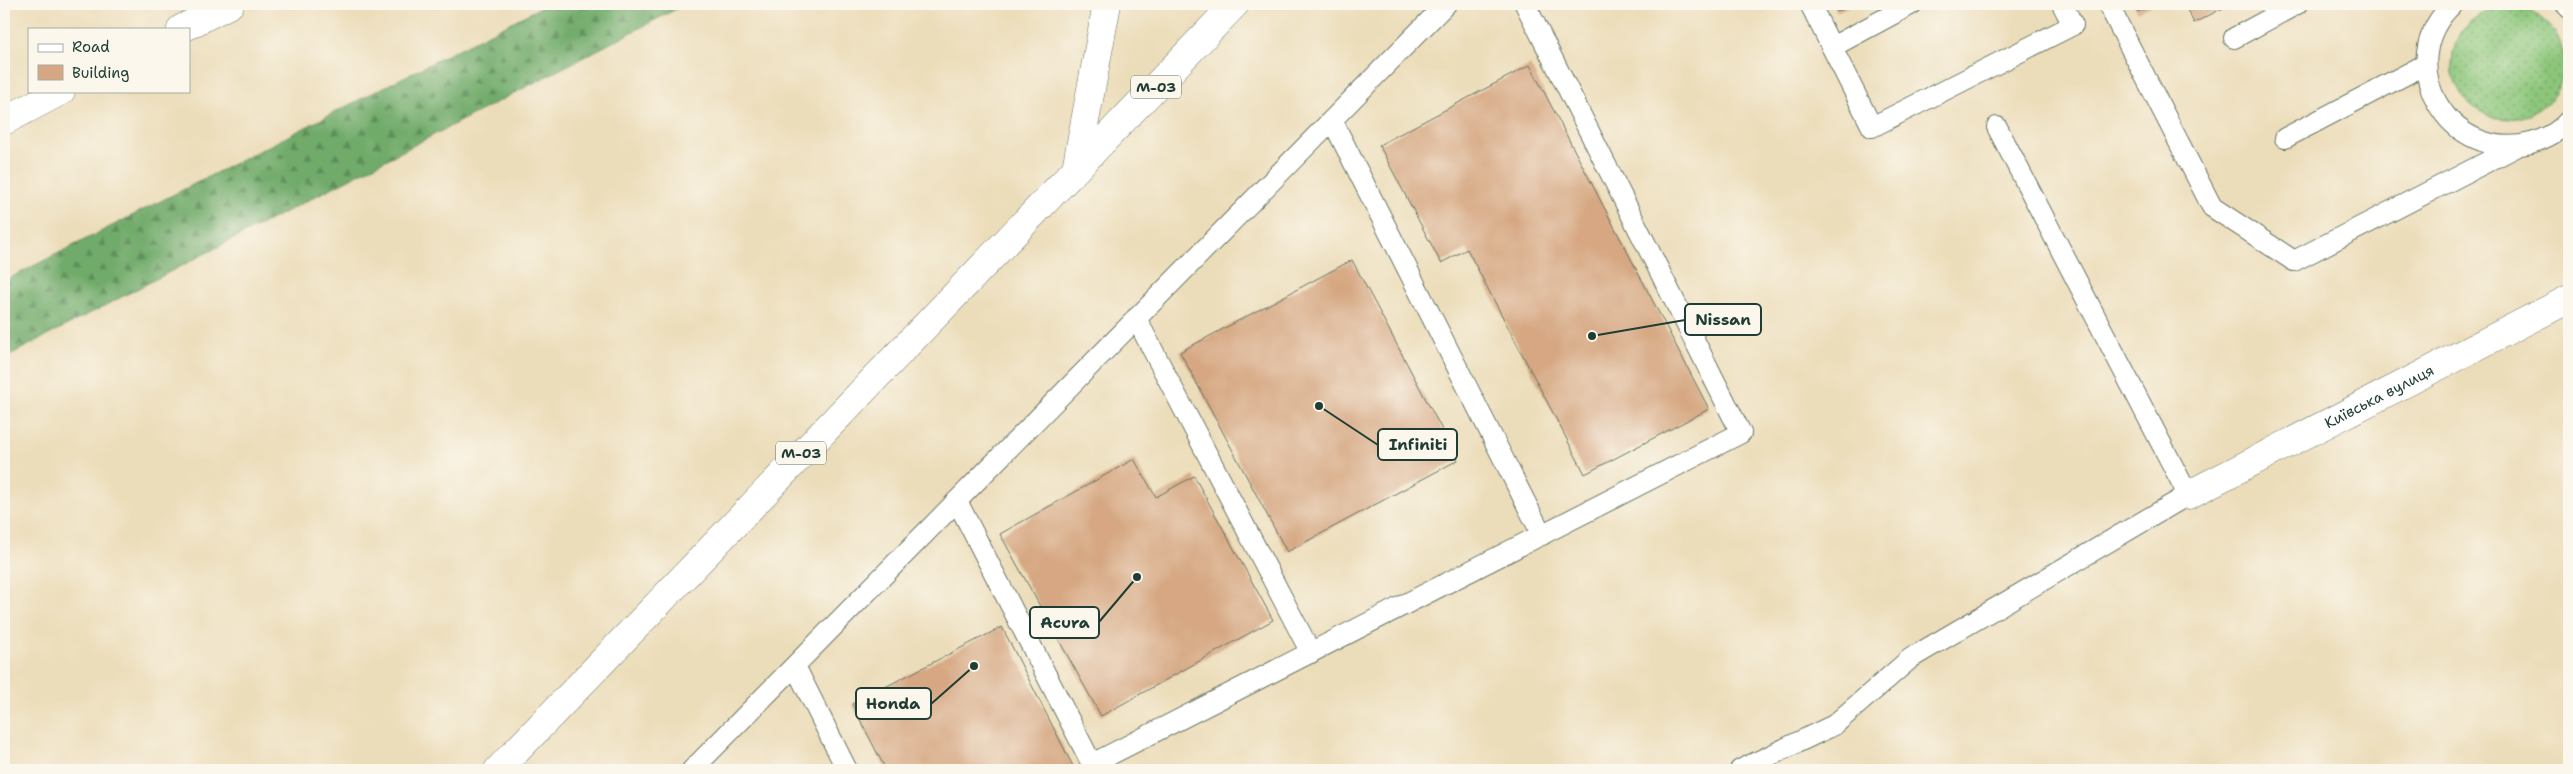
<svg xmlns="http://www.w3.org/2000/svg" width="2573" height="774" font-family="'Shantell Sans',sans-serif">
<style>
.grass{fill:url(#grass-dots);stroke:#568257}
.forest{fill:url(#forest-firs);stroke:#48744f}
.building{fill:#d6a782}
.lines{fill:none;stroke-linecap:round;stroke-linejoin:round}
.service-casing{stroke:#677563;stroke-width:22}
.minor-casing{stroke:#677563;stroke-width:29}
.trunk-casing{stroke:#677563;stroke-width:29}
.service{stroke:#fff;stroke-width:20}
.minor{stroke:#fff;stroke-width:28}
.trunk{stroke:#fff;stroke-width:28}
.labels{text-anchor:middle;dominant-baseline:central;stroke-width:4;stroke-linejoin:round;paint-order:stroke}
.shield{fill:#fbf7ec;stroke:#61756b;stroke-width:1}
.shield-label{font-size:14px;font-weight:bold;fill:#1f3d34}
.street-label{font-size:15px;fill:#1f3d34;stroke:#fbf7ec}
.leader{fill:none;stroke:#1f3d34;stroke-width:2}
.callout-dot{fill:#1f3d34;stroke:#fbf7ec;stroke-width:2}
.callout{fill:#fbf7ec;stroke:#1f3d34;stroke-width:2}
.callout-label{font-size:16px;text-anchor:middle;font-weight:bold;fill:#1f3d34}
</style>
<defs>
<pattern id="grass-dots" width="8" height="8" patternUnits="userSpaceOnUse" patternTransform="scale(1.25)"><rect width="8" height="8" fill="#8cc67a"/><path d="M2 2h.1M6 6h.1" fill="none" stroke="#72a265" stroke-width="1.8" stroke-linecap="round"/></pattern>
<pattern id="forest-firs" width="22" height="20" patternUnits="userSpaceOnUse" patternTransform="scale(1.25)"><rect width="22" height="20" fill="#71ab6a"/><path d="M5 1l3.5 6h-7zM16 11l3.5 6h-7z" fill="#5c8c58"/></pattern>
</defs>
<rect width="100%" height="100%" fill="#fbf7ec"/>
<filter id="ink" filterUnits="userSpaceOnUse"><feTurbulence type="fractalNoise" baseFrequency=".02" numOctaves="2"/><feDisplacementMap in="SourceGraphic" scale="10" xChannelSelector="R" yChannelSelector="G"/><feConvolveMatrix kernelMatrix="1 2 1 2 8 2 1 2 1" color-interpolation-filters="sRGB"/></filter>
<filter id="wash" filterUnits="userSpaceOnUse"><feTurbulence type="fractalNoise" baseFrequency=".0096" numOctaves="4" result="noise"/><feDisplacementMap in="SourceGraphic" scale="20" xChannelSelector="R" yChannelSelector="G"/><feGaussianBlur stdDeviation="1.12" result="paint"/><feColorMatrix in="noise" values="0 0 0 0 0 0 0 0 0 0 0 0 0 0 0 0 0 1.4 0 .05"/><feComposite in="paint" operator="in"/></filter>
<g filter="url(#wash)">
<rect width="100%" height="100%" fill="#ecddba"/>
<circle class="grass" cx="2508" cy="63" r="56"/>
<polygon class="forest" points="547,4 686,4 4,358 4,281"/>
<g id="blocks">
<g class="building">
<polygon points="1833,4 1853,4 1837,12"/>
<polygon points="2133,4 2154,4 2138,12"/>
<polygon points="2184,4 2231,4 2194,23"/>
<polygon points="1530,65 1709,409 1585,474 1467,249 1441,263 1379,145"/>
<polygon points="1352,260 1458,460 1287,552 1180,352"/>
<polygon points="1134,459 1156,497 1194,476 1273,620 1101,716 1000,534"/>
<polygon points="1002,627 1075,770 886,770 852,704"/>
</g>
</g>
</g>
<g filter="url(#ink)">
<use href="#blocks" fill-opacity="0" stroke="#677563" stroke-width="1"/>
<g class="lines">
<g class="service-casing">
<g id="service">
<polyline points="1810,4 1872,127 2073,25 2062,4"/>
<polyline points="2108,4 2212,207 2294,261 2516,147"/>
<path d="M2453,4C2390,62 2448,164 2531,143C2545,139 2560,131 2569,120"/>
<polyline points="2566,4 2569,8"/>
<polyline points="2234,38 2297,4"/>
<polyline points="1832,47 1912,4"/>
<polyline points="1332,120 1542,535"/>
<polyline points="2285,138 2426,64"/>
<polyline points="1136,318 1311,653"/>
<polyline points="957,501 1095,770"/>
<polyline points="795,666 847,770"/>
<polyline points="1092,764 1741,433 1525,4"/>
<polyline points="692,770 1446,4"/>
<polyline points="1740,770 1834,725 1911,658 2188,495 1997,127"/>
</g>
</g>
<g class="minor-casing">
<g id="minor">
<path id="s1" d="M2188,495L2569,299"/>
</g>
</g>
<g class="trunk-casing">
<g id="trunk">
<polyline points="181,29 230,4"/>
<polyline points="4,121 61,91"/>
<polyline points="1076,169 1107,4"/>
<polyline points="498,770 1235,4"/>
</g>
</g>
<use href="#service" class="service"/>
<use href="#minor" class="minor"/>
<use href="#trunk" class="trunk"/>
</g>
</g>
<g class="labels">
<g class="shield">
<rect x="1131" y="75.5" width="50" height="23" rx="4"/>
<rect x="776" y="441.5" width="50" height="23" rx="4"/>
</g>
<g class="shield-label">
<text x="1156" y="87">М-03</text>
<text x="801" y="453">М-03</text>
</g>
<g class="street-label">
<text stroke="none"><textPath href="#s1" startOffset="215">Київська вулиця</textPath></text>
</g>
</g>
<path class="leader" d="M1592 336L1685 320M1319 406L1378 445M1137 577L1099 622M974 666L931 704"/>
<g class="callout-dot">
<circle cx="1592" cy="336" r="5"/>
<circle cx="1319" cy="406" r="5"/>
<circle cx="1137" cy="577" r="5"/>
<circle cx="974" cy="666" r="5"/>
</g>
<g class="callout">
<rect x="1685" y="304" width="76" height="31" rx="5"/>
<rect x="1378" y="429" width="79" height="31" rx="5"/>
<rect x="1030" y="607" width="69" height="31" rx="5"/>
<rect x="856" y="688" width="75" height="31" rx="5"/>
</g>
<g class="callout-label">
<text x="1723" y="325">Nissan</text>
<text x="1418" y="450">Infiniti</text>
<text x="1065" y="628">Acura</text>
<text x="893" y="709">Honda</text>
</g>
<rect width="2573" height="774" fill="none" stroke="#fbf7ec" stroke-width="20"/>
<rect x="28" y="28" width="162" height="65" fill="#fbf7ec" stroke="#a3ada2"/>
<rect x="38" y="44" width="25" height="8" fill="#ffffff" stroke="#a3ada2"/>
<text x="72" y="52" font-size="15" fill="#1f3d34">Road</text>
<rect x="38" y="65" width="25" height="15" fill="#d6a782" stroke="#a3ada2"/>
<text x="72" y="78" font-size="15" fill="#1f3d34">Building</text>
</svg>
